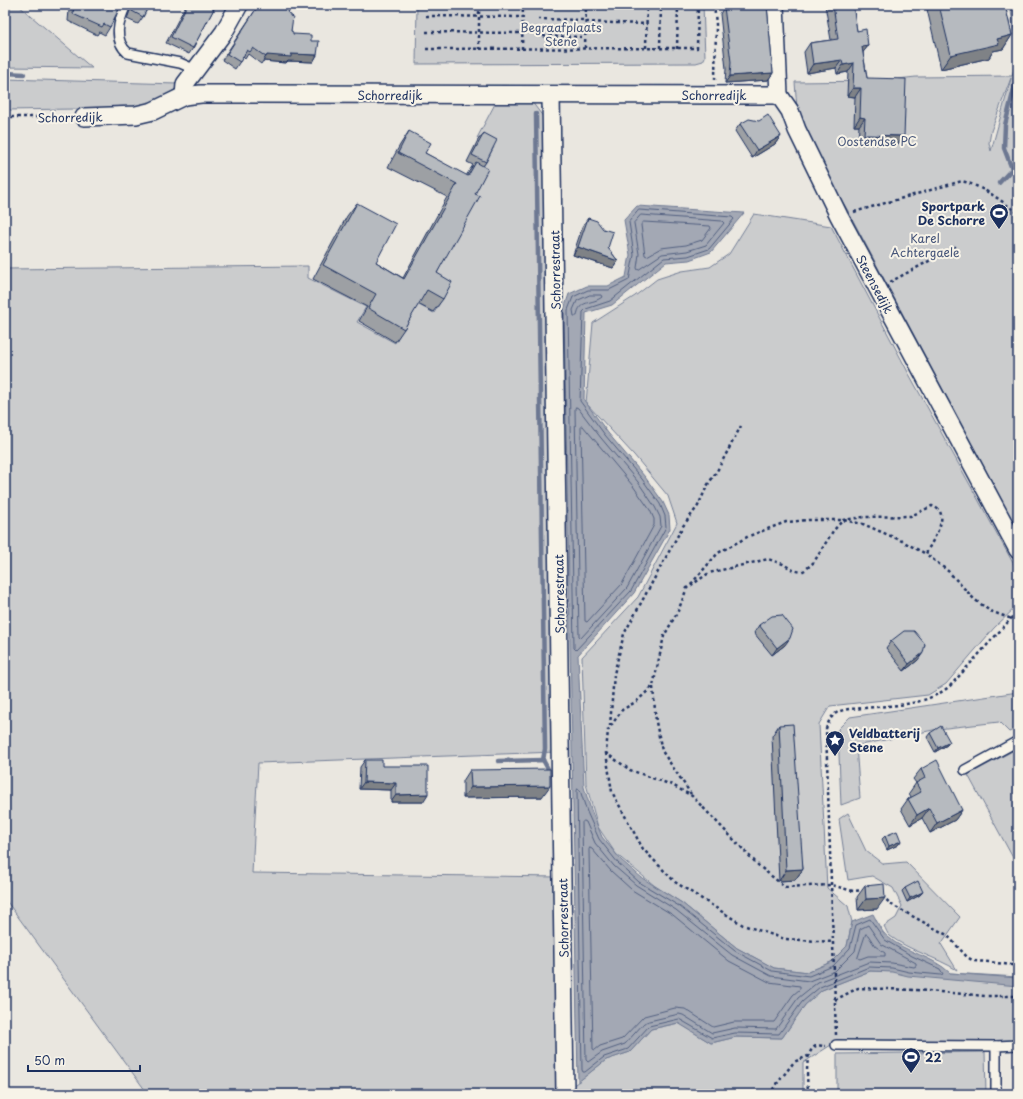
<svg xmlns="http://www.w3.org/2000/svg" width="1023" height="1099" font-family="'Playpen Sans',sans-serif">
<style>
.green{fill:#cbcccd;stroke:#737e96;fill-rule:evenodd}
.water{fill:#a3a8b4;stroke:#6d7892}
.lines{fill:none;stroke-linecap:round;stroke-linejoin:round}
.shore{stroke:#515f80;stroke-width:1}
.stream{stroke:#6d7892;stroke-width:4.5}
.service-casing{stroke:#1b2f5e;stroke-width:12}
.minor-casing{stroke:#1b2f5e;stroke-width:20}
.path{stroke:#1b2f5e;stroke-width:2.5;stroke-dasharray:3 3;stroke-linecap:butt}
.service{stroke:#f7f3e8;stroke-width:9}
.minor{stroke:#f7f3e8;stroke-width:17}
.wall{fill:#9da0a4;stroke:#1b2f5e}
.shaded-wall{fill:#7f8286;stroke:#1b2f5e}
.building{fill:#b6babf;stroke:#1b2f5e}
.labels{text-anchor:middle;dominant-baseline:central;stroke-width:4;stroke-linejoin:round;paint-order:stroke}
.park-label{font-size:12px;fill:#47567a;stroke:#f7f3e8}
.street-label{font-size:12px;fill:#1b2f5e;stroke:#f7f3e8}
.poi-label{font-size:12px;font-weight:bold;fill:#1b2f5e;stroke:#f7f3e8;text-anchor:start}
</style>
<rect width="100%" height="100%" fill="#eae7e0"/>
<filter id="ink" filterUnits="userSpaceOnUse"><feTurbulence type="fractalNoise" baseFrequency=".025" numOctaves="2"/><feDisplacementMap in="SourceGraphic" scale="8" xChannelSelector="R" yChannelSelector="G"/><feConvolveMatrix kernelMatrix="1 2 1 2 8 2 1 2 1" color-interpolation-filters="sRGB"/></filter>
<g filter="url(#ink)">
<g class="green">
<polygon points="5,5 18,5 92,68 5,67"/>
<polygon points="417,5 703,5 705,57 703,61 696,63 416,64"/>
<path d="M1010,5H1018V531L848,211L832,184L826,178L797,109L795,82L879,81L916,77L1012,76L1018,54ZM1011,78V79L991,151L989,143L991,131Z"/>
<polygon points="5,79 177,84 177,88 147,108 5,110"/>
<polygon points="496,102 532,102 544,118 556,752 258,763 252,873 558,877 561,1094 148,1094 5,899 5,269 308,266 308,278 366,307 357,322 395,343 417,304 434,313 444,296 428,287 476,180 494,147 477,138"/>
<polygon points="754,214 831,226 909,374 1018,572 1018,605 994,628 946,684 928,695 830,706 819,724 827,888 848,906 852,922 847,946 831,962 808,972 774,968 737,948 682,903 655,886 616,854 598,827 586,784 582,657 638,597 677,523 668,496 634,455 586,403 593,323 635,296 657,279 682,271 710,267 729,254"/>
<polygon points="1018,692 1018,728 1009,732 999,722 938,729 856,746 860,798 841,805 838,729 850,717"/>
<polygon points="1018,748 1018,867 968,775"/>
<path d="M848,813L866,851L883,864L906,862L960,917L941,944L957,970C936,957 910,951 890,936C887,934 886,929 884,926L896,918L902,906L893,888L872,876L848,880L839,819Z"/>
<polygon points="870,971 950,973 1018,977 1018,1040 831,1045 803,1063 803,1094 570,1094 570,1088 606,1060 630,1052 651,1029 679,1023 711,1043 736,1037 782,1038 805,1005 822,990"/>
<polygon points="985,1052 986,1094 837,1094 837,1054"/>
</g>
<path class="water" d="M637,206L744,213L711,252L689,260L666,262L612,305L586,313L584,400L608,433L645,477L663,502L669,515L670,529L634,593L578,655L584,787L591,810L602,837L621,860L642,878L682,903L737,948L774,968L808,972L831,962L847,946L852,922L873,914C877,921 881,932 888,937C906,953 933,956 950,973L1018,978V986L908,976L892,972L870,971L822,990L805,1005L782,1038L736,1037L711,1043L678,1023L651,1029L630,1052L606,1060L578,1082L564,309L569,294L587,286H608L626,277L630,255L624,220Z"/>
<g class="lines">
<g class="shore">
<polygon points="639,210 732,217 734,219 709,249 688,256 664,258 610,301 586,309 583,312 580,401 605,435 642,479 660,504 665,516 666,527 631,591 576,650 574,648 568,310 573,297 588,290 609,290 629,280 634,255 629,222"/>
<polygon points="641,215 722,221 724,223 706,245 687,251 662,254 638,270 637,268 639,254 634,223"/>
<polygon points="644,222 710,226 711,228 702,240 686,245 661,248 647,256 645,255 641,225"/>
<path d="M590,295H601L602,297C592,305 579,299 577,316H574L573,310L577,301Z"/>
<polygon points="576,407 578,408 601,438 638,482 655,507 660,517 661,526 627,588 581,638 579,636 575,409"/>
<polygon points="583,426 633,486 650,510 654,519 654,525 622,584 587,622 585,621 581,428"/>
<polygon points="578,789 580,790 587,812 599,839 618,863 639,882 679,906 735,951 772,971 809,976 833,966 850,948 856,925 870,919 885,940 912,956 940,969 943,974 941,975 909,972 892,968 869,967 820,987 802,1002 779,1034 735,1033 712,1038 679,1019 649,1026 628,1049 604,1057 585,1072 583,1072 582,1070 577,791"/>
<polygon points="584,821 586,822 595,843 614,866 636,885 676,910 732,955 771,976 809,981 835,971 855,951 860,929 868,925 881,944 916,963 916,966 914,967 892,963 869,962 818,982 798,998 776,1029 735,1028 712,1033 683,1015 679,1014 649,1021 644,1023 625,1044 602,1052 588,1062 586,1060 582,823"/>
<polygon points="590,848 592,849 611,871 632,890 673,915 729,961 769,982 800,986 800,989 793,995 774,1022 734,1022 713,1027 685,1009 675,1008 644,1016 622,1039 600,1046 595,1050 593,1049 589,850"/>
<polygon points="866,934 868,935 875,946 885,953 885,956 868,956 860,959 858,958"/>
</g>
<g class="stream">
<polyline points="1015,5 1018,15"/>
<polyline points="5,73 24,74"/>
<polyline points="536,114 545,749 543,760"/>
<polyline points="999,183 1012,169 1004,148 1005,125 1018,73"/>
<polyline points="498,761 543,760 548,769"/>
</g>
<g class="service-casing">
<g id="service">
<path d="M126,5C118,22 113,40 128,53L180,63L196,70"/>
<polyline points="965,770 1018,741"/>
<polyline points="836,1045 996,1046"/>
<polyline points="996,1094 996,1046 1018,1045"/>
</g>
</g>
<g class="minor-casing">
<g id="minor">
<polyline points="775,5 779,95 790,111 797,130 839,216 1018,550"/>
<polyline points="551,95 565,1094"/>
<polyline points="184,96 185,84 224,32 239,5"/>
<polyline points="84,117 136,115 153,111 184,96 201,94 779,95"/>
</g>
</g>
<g class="path">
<polyline points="479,5 479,49"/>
<polyline points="714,5 716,24 715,80"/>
<polyline points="426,16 523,17"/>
<polyline points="538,19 586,20"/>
<polyline points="586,22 647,24"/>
<polyline points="426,32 522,33"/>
<polyline points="537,36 585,37"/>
<polyline points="585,48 586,5"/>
<polyline points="646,48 647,5"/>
<polyline points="660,48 661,5"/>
<polyline points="426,49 697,48 698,5"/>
<polyline points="522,49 523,5"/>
<polyline points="677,49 678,5"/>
<polyline points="5,117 70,117"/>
<path d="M854,212L962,181C984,187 1000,200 1018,213"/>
<polyline points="890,282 957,246"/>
<polyline points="691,584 718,553 749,536 786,522 809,520 843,520 863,524 900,540 926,554"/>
<polyline points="653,687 656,722 662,751 691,794"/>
<polyline points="610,726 614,674 624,634 683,526 698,506 707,486 717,471 741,426"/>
<polyline points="606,753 612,792 643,849 675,882 743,925 785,939 833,942"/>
<path d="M865,890L853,891L831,885L785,887L759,866L692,796L672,785L630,770L606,753L608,730L622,710L637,701L653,686L664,636L678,611L687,588L709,573L768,559L783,564L793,570L801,572L805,570L814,562L833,531L843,520L864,517L911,516L932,506C954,513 931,541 926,554L948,571L974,599L990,611L1012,619"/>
<polyline points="882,896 892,905 947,935 967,957 974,961 990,962 1018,966"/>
<polyline points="835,1000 858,988 916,990 986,996 1018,996"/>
<path d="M836,1035L826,729C828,722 831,716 838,712C846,708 856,709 865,708C896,705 925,706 950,686L1018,611"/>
<polyline points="769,1094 794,1062 808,1056"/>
<path d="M808,1094C808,1082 803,1052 816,1046C819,1045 823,1046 826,1046"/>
</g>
<use href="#service" class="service"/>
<use href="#minor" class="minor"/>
</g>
<g class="wall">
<polygon points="72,5 121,5 110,27 105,35 99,32 97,35 68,21 69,10"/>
<polygon points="132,5 149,5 143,17 138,24 127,19"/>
<polygon points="186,5 216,5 193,48 189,54 166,43"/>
<polygon points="263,5 290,5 288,13 290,16 291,31 293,34 311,41 317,55 313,62 288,61 286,63 263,61 261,64 248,54 245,59 243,57 235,69 222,60 258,6 262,7"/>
<polygon points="733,5 767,5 773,73 768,80 725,83 726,69 720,14 724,7 733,6"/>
<polygon points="825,5 853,5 857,31 868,46 863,52 867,78 904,136 897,145 858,144 859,126 854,126 855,97 847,96 848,72 837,74 836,68 807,73 804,52 810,43 831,40"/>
<polygon points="926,5 1005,5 1012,35 1003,49 993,51 989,58 941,69"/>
<polygon points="740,124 781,136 775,144 752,158 735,131"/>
<polygon points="409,131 425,153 466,176 473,165 467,162 478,140 484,133 486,162 483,166 475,194 437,273 443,299 433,312 418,304 404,329 395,342 359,321 367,307 313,279 347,216 357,203 376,262 403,278 447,197 388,167 400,145"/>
<polygon points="588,218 608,248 618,261 613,268 573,255 583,225"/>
<polygon points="759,625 785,645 772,655 754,633"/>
<polygon points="891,641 918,660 904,671 886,648"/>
<polygon points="779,725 803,869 795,880 779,881 772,736"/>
<polygon points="930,733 950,742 947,745 935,752 927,737"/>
<polygon points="365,760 382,766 423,802 391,802 391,790 359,789 360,767"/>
<polygon points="921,769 962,810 955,820 930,833 922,818 910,825 901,809 908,799 911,797 909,793 916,783 913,779"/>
<polygon points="470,770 542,797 463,798 463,781"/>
<polygon points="885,836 901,841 898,845 887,850 882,839"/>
<polygon points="865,886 877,909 858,910 857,897"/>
<polygon points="905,888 920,895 907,902 902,891"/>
</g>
<g class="shaded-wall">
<polygon points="1012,35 1003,49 993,51 989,58 941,69 951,55 997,39"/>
<polygon points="868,46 861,55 862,47"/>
<polygon points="291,54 317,55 313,62 288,61 286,63 263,61 267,55"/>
<polygon points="842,60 836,68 807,73 813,64"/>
<polygon points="854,63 848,72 837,74 843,65"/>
<polygon points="773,73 768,80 725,83 730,76"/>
<polygon points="853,88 861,88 855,97 847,96"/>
<polygon points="860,117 865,118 859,126 854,126"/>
<polygon points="864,135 904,136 897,145 858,144"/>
<polygon points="781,136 775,144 752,158 757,150"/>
<polygon points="578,247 618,261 613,268 573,255"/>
<polygon points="790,638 785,645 772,655 777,648"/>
<polygon points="923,653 918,660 904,671 909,664"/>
<polygon points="950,742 947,745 935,752 938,748"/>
<polygon points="364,782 396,783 391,790 359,789"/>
<polygon points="550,786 542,797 463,798 471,787"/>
<polygon points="428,794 423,802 391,802 396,795"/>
<polygon points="929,808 922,818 910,825 917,815"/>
<polygon points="962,810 955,820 930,833 937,823"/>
<polygon points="901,841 898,845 887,850 889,846"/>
<polygon points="803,869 795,880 779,881 786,870"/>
<polygon points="923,892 920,895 907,902 910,898"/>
<polygon points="885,898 877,909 858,910 866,899"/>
</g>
<g class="building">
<polygon points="74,5 121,5 110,27 104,24 102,27 73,14"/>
<polygon points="134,5 149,5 143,17 132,11"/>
<polygon points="187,5 216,5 193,48 171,37"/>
<polygon points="266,5 290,5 288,13 290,14 290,16 293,17 291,31 293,32 293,34 311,35 311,41 319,41 317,55 291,54 291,57 267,55 266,57 253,48 250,52 247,50 240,62 227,54 258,6 265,7"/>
<polygon points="739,5 767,5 773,73 730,76 731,62 724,7"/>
<polygon points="833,5 853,5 857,31 866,29 868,46 862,47 867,78 906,79 904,136 864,135 865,118 860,117 861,88 853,88 854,63 843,65 842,60 813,64 810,43 838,39"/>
<polygon points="939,5 1005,5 1012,35 997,39 999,44 951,55"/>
<polygon points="768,115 781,136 757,150 740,124 749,119 759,121"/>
<polygon points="409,131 431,143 425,153 468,176 476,162 488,169 475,194 480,196 437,273 452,282 443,299 427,290 404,329 368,308 376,294 323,265 357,203 396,224 376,262 404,279 457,184 398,153"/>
<polygon points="484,133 497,140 486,162 472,155"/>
<polygon points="588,218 597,221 603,229 613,232 608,248 618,261 578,247"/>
<polygon points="782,615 793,629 790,638 777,648 759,625 772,616"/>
<polygon points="904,631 914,631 925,644 923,653 909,664 891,641"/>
<polygon points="793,724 803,869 786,870 779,725"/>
<polygon points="941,726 950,742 938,748 930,733"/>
<polygon points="365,760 382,760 382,766 428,766 428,794 396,795 396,783 364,782"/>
<polygon points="937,760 962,810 937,823 929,808 917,815 908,799 921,792 916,783 925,778 921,769"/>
<polygon points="550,769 550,786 471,787 470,770"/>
<polygon points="897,831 901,841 889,846 885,836"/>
<polygon points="918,881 923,892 910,898 905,888"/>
<polygon points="884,884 885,898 866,899 865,886"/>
</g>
</g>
<defs>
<g id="stadium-pin" transform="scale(1)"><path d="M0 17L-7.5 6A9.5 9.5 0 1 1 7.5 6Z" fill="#1b2f5e" stroke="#f7f3e8"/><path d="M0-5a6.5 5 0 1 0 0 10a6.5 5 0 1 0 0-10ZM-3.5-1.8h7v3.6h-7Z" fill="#fff"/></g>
<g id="sight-pin" transform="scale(1)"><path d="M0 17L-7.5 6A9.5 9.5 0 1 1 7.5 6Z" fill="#1b2f5e" stroke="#f7f3e8"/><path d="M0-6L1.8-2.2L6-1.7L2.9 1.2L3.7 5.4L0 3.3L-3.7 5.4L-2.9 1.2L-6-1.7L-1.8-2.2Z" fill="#fff"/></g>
</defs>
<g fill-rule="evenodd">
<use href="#stadium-pin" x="999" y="213"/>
<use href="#sight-pin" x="835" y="740"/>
<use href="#stadium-pin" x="911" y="1057"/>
</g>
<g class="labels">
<g class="park-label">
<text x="561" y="27">Begraafplaats<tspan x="561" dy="14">Stene</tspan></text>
<text x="877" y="141">Oostendse PC</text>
<text x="925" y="238">Karel<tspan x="925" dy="14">Achtergaele</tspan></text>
</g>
<g class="street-label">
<text x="390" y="95">Schorredijk</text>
<text x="714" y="95">Schorredijk</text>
<text transform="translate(70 117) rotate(-1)">Schorredijk</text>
<text transform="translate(555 270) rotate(-91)">Schorrestraat</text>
<text transform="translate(875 284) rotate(62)">Steensedijk</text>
<text transform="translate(559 594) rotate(-91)">Schorrestraat</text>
<text transform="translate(563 918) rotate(-91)">Schorrestraat</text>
</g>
<g class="poi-label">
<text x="985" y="206" text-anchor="end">Sportpark<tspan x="985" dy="14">De Schorre</tspan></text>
<text x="849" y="733">Veldbatterij<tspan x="849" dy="14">Stene</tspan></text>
<text x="925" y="1057">22</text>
</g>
</g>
<rect width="1023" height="1099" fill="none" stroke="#f7f3e8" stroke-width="20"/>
<rect x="10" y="10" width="1003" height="1079" fill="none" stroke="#1b2f5e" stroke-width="1.5" filter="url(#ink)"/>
<path d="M28 1065v6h112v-6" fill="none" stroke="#1b2f5e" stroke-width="2"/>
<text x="34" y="1065" font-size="12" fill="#1b2f5e" stroke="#f7f3e8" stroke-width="3" paint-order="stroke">50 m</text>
</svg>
